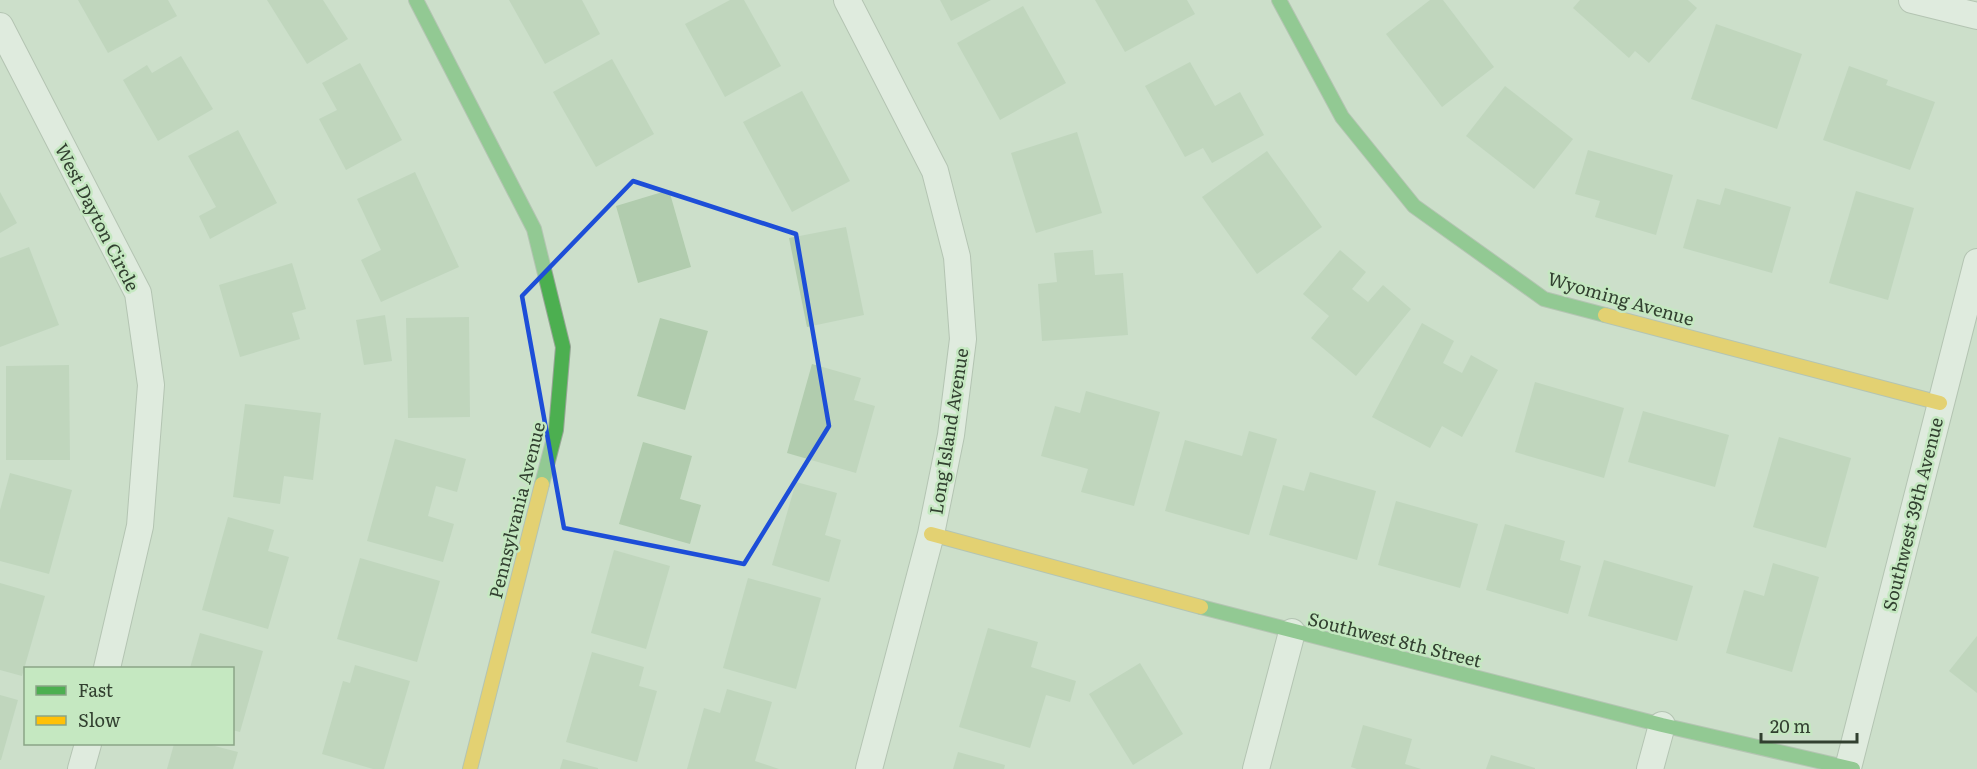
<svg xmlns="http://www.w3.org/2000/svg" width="1977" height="769" font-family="Literata,serif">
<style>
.building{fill:#b1ccae}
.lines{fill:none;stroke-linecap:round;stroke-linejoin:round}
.street-casing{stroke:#96a595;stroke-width:28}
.fast-casing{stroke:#96a595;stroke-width:16}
.slow-casing{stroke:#96a595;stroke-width:16}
.street{stroke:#f7faf7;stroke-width:26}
.fast{stroke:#4caf50;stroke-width:14}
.slow{stroke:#ffc107;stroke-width:14}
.marked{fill:none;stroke:#1d4ed8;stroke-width:4.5;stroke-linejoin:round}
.labels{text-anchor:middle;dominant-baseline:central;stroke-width:5;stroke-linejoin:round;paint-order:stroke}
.street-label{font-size:18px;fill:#324030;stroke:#c5e8c1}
</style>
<rect width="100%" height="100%" fill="#ccdfca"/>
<g class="building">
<polygon points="78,0 168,0 177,16 108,53"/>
<polygon points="267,0 323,0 348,39 307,64"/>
<polygon points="509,0 582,0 600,34 545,64"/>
<polygon points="730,0 744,0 781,66 725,97 685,24"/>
<polygon points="940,0 991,0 951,21"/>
<polygon points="1095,0 1187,0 1195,14 1125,52"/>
<polygon points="1430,0 1443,0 1494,67 1442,107 1386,34"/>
<polygon points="1580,0 1688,0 1697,8 1649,63 1635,51 1629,58 1573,8"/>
<polygon points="1023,6 1066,83 1000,120 957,43"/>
<polygon points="1716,24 1802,54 1777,129 1691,99"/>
<polygon points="181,56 213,109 158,141 123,80 147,65 152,73"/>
<polygon points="612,59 654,134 596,167 553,92"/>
<polygon points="1190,62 1215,106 1240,92 1264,135 1212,163 1203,148 1185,157 1145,86"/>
<polygon points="360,63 402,140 346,170 319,119 337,110 322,83"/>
<polygon points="1849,66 1888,80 1886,85 1935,102 1910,170 1823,140"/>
<polygon points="1505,86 1573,139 1534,189 1466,136"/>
<polygon points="802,91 850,181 792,212 743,122"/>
<polygon points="238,130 277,203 210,239 199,216 216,207 188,156"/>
<polygon points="1077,132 1102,213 1036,233 1011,153"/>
<polygon points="1588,150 1673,175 1656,235 1595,217 1600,201 1575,194"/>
<polygon points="1267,151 1322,227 1257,274 1202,197"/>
<polygon points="415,172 459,267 381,302 361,260 381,250 357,199"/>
<polygon points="1725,188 1791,207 1772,273 1683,248 1697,199 1720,205"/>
<polygon points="669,190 691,267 638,283 616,206"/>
<polygon points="1856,191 1914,208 1888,300 1829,283"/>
<polygon points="0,192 17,223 0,233"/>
<polygon points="846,227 864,315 807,327 789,238"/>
<polygon points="29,247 59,325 0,347 0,258"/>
<polygon points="1093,250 1095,275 1123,273 1128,335 1042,341 1038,284 1057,282 1054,253"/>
<polygon points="1340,250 1366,272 1352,289 1368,302 1383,285 1411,309 1356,376 1311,338 1329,316 1303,294"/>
<polygon points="292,263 306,309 292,313 300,339 240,357 219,285"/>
<polygon points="385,315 392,361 364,365 356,320"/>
<polygon points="469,317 470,417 408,418 406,318"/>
<polygon points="660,318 708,331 685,410 637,396"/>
<polygon points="1422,323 1454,341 1443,363 1462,373 1471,355 1498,370 1462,437 1442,426 1430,448 1372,417"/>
<polygon points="812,364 861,378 854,400 875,406 856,473 787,453"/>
<polygon points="69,365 70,460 6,460 6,366"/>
<polygon points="1535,382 1624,408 1604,478 1515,452"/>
<polygon points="1086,391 1160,412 1134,506 1081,492 1088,469 1041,456 1055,406 1080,413"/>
<polygon points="245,404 321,413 313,480 284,476 280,504 233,497"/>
<polygon points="1643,411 1729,435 1715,487 1628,462"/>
<polygon points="1249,431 1277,439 1249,535 1165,511 1185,440 1242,456"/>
<polygon points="1779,437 1851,458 1826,548 1753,527"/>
<polygon points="395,439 466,459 457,492 436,486 428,516 454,524 443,562 367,541"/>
<polygon points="643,442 692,456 680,499 701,505 690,544 619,524"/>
<polygon points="1310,472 1376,491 1357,560 1269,535 1283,485 1304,491"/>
<polygon points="10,473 72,490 49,574 0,561 0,510"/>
<polygon points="796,482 837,493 825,535 841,540 829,582 772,565"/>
<polygon points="1396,501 1478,524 1460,588 1378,565"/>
<polygon points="228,517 274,530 268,551 289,557 268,629 202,610"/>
<polygon points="1505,524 1565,541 1560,560 1581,566 1568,614 1486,590"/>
<polygon points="614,550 670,566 646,649 591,633"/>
<polygon points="360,558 440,581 417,662 337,639"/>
<polygon points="1604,560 1693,586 1677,641 1588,616"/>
<polygon points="1773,563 1819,577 1792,672 1726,653 1744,590 1764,596"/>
<polygon points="748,578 821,598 796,689 723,668"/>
<polygon points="0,583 45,596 22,676 0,670"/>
<polygon points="988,628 1038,642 1031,667 1076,681 1070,702 1046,695 1030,748 959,727"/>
<polygon points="200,633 263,651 240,732 232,730 232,668 190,668"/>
<polygon points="1977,636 1977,693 1949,671"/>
<polygon points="592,652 644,667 639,686 657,691 637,762 566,742"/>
<polygon points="1140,663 1183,734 1133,765 1089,694"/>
<polygon points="355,665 410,681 384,769 373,769 322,754 343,681 350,683"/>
<polygon points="727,689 772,702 755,761 779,769 687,769 704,708 720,713"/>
<polygon points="0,695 18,700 1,760 0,760"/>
<polygon points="1363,725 1412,739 1405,764 1421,769 1357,769 1351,767"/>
<polygon points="174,744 207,744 238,752 233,769 167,769"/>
<polygon points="958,752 1005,765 1004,769 953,769"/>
<polygon points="1491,755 1535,768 1535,769 1486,769"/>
<polygon points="563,759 598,768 598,769 560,769"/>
</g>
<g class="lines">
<g class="street-casing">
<g id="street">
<polyline points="847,0 935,171 957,257 963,339 951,435 931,534 869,769"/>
<polyline points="1912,0 1977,16"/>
<polyline points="0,26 138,293 151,385 140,526 107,668"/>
<polyline points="1848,768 1977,262"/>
<polyline points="81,769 88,744"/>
<polyline points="1256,769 1292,632"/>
<polyline points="1650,769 1662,725"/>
</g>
</g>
<g class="fast-casing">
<g id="fast">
<polyline points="416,0 534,229 563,347 556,430 542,484"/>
<polyline points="1279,0 1342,117 1414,206 1544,299 1605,315"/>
<polyline points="1201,607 1662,725 1853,769"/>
</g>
</g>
<g class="slow-casing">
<g id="slow">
<polyline points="1605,315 1940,403"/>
<polyline points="931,534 1201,607"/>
<polyline points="470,769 542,484"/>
</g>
</g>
<use href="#street" class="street"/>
<use href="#fast" class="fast"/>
<use href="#slow" class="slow"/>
</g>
<path d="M0 0H1977V769H0ZM633,181L796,234L829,426L744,564L564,528L522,296Z" fill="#ccdfca" fill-opacity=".55" fill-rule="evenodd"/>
<path class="marked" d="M633,181L796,234L829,426L744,564L564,528L522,296Z"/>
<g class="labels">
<g class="street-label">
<text transform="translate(98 217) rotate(63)">West Dayton Circle</text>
<text transform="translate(1621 298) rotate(16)">Wyoming Avenue</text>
<text transform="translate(948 431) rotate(-81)">Long Island Avenue</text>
<text transform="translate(516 510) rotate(-76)">Pennsylvania Avenue</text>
<text transform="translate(1912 514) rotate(-76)">Southwest 39th Avenue</text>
<text transform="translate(1395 639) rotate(14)">Southwest 8th Street</text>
</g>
</g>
<rect x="24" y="667" width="210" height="78" fill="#c5e8c1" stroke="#8aa587" stroke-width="1.5"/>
<rect x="36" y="686" width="30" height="9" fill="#4caf50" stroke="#8aa587" stroke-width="1.5"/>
<text x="78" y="697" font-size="18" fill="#324030">Fast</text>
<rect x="36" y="716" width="30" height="9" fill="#ffc107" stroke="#8aa587" stroke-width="1.5"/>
<text x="78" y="727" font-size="18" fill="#324030">Slow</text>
<path d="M1761 733v9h96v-9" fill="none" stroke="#324030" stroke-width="3"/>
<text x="1770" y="733" font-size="18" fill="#324030" stroke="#c5e8c1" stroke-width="4.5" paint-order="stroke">20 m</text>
</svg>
